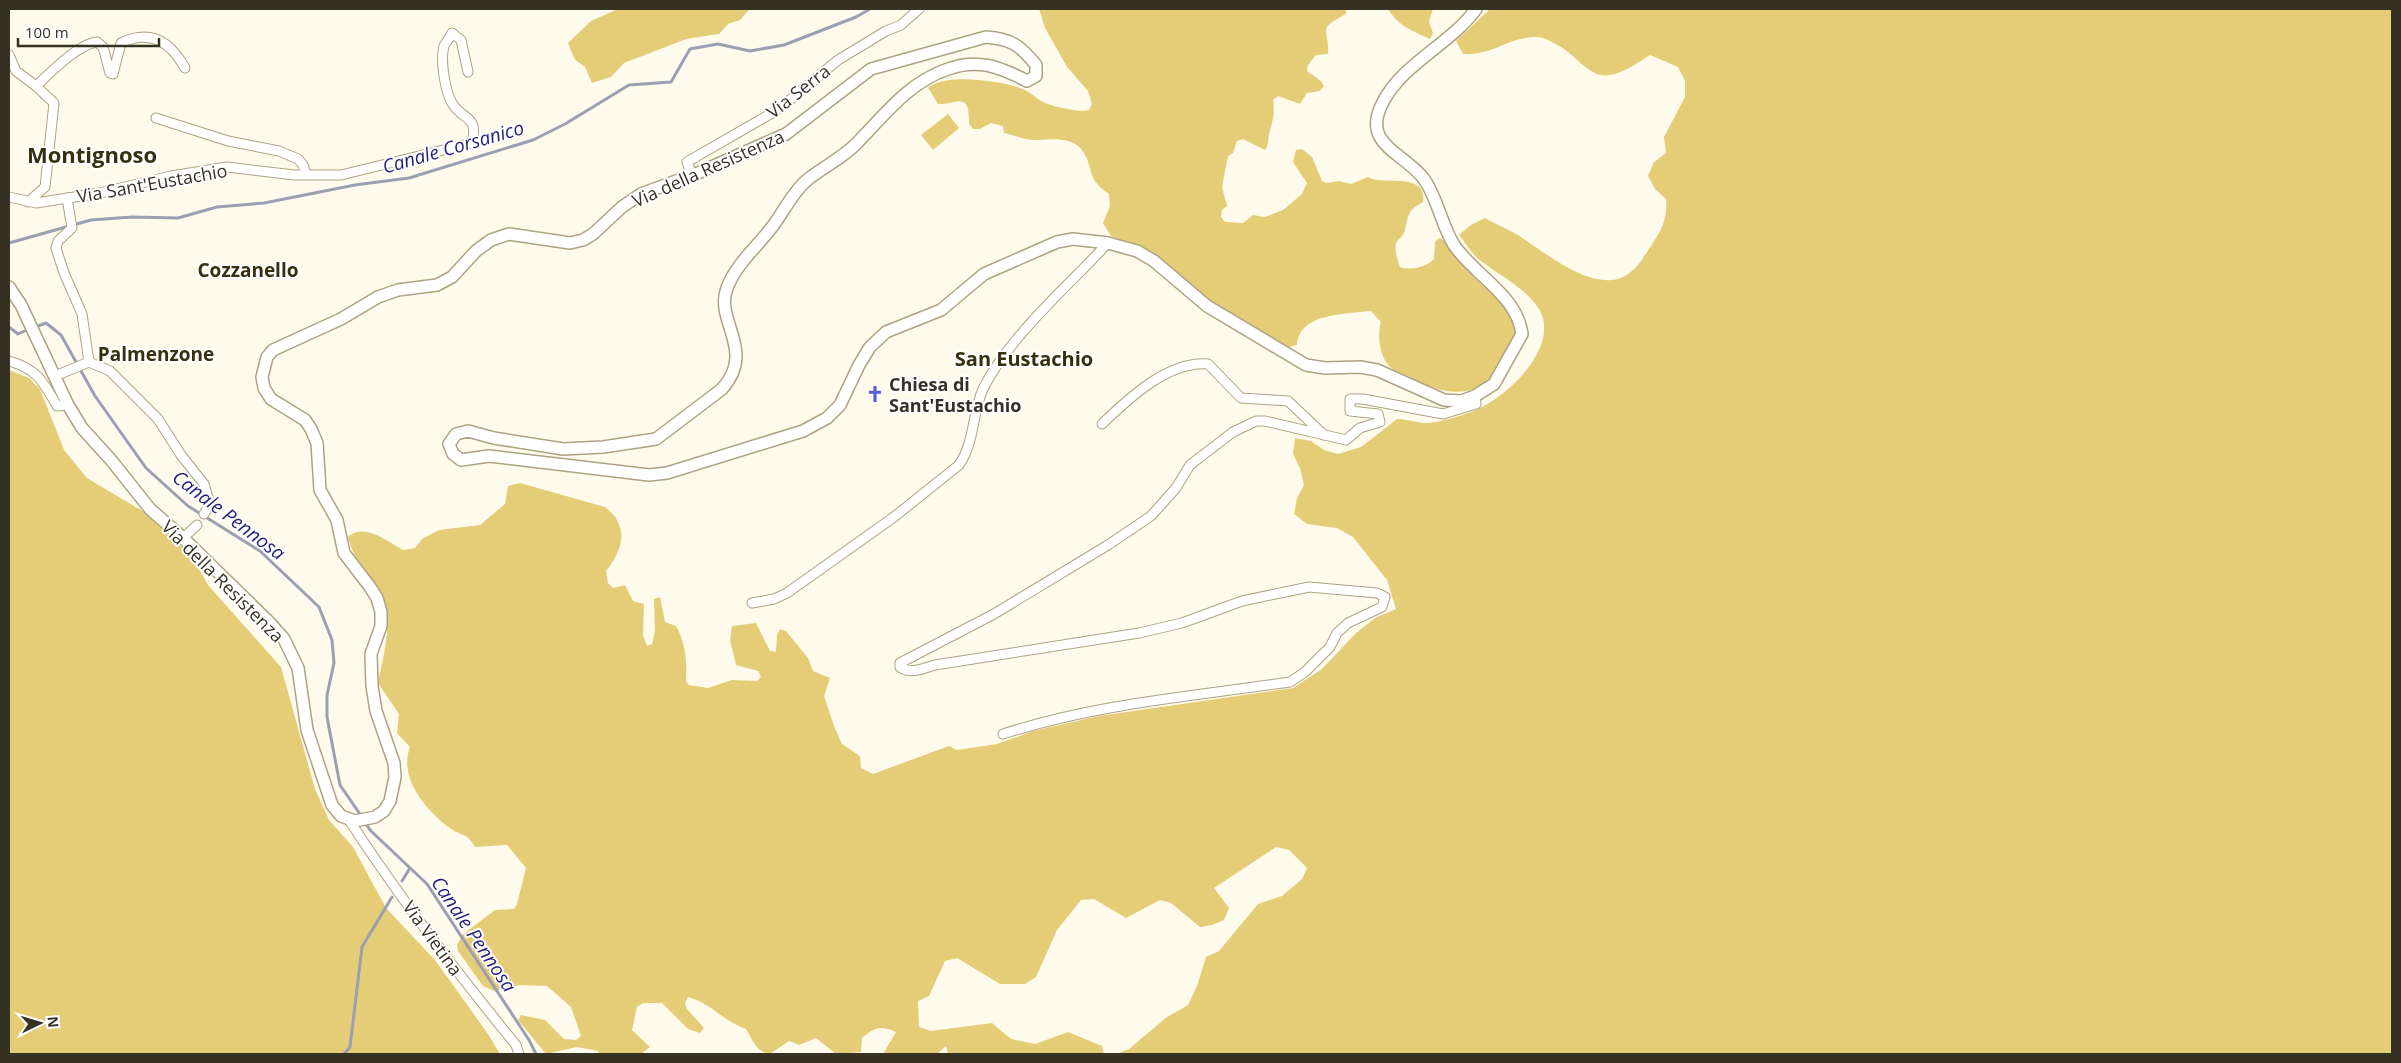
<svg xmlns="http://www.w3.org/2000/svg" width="2401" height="1063" font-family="'Open Sans',sans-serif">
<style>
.green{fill:#e5cd78}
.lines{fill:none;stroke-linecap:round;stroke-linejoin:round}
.stream{stroke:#9b9fb3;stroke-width:3}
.minor-casing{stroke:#ada381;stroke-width:11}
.tertiary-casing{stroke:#ada381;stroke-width:14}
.minor{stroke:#fff;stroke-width:9}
.tertiary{stroke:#fff;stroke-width:11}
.labels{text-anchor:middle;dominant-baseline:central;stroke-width:4;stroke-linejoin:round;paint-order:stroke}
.street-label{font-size:18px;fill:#353123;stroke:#fff}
.poi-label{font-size:18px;font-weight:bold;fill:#353123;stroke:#fff;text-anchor:start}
.water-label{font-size:19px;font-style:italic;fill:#241e7e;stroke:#fff}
.neighbourhood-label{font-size:19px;font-weight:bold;fill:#372f0f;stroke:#fff}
.quarter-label{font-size:20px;font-weight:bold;fill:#372f0f;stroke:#fff}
.district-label{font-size:22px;font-weight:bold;fill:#372f0f;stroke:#fff}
</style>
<rect width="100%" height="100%" fill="#fffbec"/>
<g class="green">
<polygon points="618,9 750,9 740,20 728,24 719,34 686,39 650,53 624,63 611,77 592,83 585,67 575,60 568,43 591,21"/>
<path d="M1039,9H1346V14C1315,30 1330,29 1328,54L1316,55L1308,65L1307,71L1321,81L1324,86L1320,91L1307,93L1300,104L1278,96L1273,100C1275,113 1273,119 1270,131C1267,138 1270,143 1265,150L1243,139L1237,141L1233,153L1228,156L1222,187L1227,206L1222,210L1221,217L1225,222L1243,223L1253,215L1265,217L1283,210L1302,194L1307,183L1293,162L1296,150L1302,149L1312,157L1322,181L1327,183L1339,181L1351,184L1368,177C1382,186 1428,171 1423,202C1407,211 1409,214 1405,230C1404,235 1401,237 1398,240C1392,247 1398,260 1400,267C1411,271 1426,267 1434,259L1435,242L1439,238C1452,242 1456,257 1464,267C1482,288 1511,303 1516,333C1507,349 1499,376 1483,385C1457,399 1433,389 1410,377C1403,374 1394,371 1389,366C1379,355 1377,334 1381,322L1371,311C1346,314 1299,313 1297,345L1285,348L1233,319L1135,245L1111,236L1103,223L1110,206L1109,194C1084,177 1096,169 1081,149C1072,137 1051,139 1038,140C1028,141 1014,135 1004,133L1003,126L991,123L980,129H973L969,124C970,91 958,104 938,104L928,88C944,72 1006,81 1025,90C1031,93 1036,98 1041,101C1050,106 1080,113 1089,110L1092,104L1088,91L1067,67L1045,28Z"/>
<path d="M1388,9H1433L1429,22L1433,33L1430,39C1414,32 1397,25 1388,9Z"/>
<path d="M1490,9H2392V1054H1116L1129,1049L1167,1017L1188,1005L1197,986L1206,957L1219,951L1258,904L1282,896L1302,879L1307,868L1289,850L1276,847L1214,888L1229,908L1224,920L1212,925L1200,927L1171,903L1160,900L1126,918L1094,899L1081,900L1057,930L1036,977L1025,984H1000L957,958L945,961L929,996L918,1001L919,1027L931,1031L992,1023L1011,1039L1035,1044L1068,1032L1102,1046L1104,1054H948L946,1046L937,1054H883L896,1032C880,1025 875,1027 862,1038L861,1052L836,1054L816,1038L799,1045L789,1041L770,1054C757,1053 752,1039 746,1029C724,1022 711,1003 688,997L685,1003L687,1009L704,1028L700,1033L688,1029L662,1003H643L637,1007L632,1030L650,1047L641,1054H599L598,1051L577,1047L546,1054L518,1020L521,1015L545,1020L564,1039L576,1040L581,1036L571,1007L547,986L520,985L494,991L483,986L458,951L457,945L462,935L495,910L514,909L517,904L526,868L507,845L475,847C466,832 463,837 451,829C427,811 398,779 410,747L397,733L399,714L378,683C385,645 396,620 375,584C364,567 353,558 348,537C364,522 388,542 403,550L415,548L422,539L439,530L480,525L505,504L508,486L520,483L605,507C629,525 624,549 606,571L608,583L613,588L625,585L633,601L644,604L643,635L647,646L652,644L655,631L654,599L660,597L665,622L676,626C686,644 687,661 686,681L689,685L708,688L732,680L757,681L761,677L758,671L736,665L730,640L732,626L756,623L770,651L776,652L777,635L780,629L786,631L808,658L813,671L830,678L824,696L834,726L842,744L860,756L861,768L873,774L949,746L957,750L997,744L1033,731L1099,716L1293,688L1322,669L1355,634L1375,618L1396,609L1387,580L1353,537L1337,528L1307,524L1294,514L1297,498L1304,485L1300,468L1293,454L1295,438L1311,441L1324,450L1338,454L1361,447L1397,419C1407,419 1417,423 1427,423C1437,423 1461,416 1471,412C1504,401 1562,347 1539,309C1526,288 1500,276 1481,261C1472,255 1466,243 1459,235L1471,225L1485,218C1495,224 1506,228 1516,234C1542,250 1580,283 1612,280C1628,279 1639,265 1647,252C1659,233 1668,223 1666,199L1655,189L1648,176L1654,162L1666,153L1664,137L1685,97V81L1678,67L1650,55C1634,65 1610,84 1591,71C1580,64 1572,54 1561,47C1554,43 1544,37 1536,37C1508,37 1493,56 1463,54L1456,41Z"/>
<polygon points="948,114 959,128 933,150 921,135"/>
<polygon points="9,370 29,378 40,389 64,450 87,478 144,512 192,556 208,585 281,667 315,789 329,820 353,847 386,908 435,960 488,1034 500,1054 9,1054"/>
</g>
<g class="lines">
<g class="stream">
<polyline points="9,243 91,220 132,217 178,218 217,207 264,203 355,185 409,178 533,140 565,124 629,85 671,82 690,49 718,44 750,51 784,45 856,17 870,9"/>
<polyline points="9,327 18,334 29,329"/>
<polyline points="35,327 46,323 61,335 95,396 146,468 188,506 260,551 319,607 332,640 334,663 327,695 327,717 340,785 362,817"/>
<polyline points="365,823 371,831 427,884 529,1040 536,1054"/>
<polyline points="402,881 410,868"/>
<polyline points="344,1054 350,1047 362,947 392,897"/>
</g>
<g class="minor-casing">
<g id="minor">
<polyline points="9,55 16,71 36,86 54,103 45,187 28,202"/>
<path d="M36,86C50,73 78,44 97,42L103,47L110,73L113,74L121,43C150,29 170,41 185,68"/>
<polyline points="156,118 228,141 279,151 298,159 303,165 306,174"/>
<polyline points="692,175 687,162 779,109 838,60 886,31 901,25 919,9"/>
<path d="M9,197L36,203L100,193L171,176L227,167L294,175H341L472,143C479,114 462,121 452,103C445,91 440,60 444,46C446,42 450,37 452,33L461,40L468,72"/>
<polyline points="67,198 72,228 58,241 56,248 64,273 82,314 89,362"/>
<path d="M9,361C37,369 43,381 57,406L68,405"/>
<polyline points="55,376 89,362 110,371 158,419 181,455 204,484 210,504 204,514"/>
<path d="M1102,424C1129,398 1168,361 1208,364L1241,398L1288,401L1324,435"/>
<polyline points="183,538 197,525"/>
<path d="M752,603L774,599L787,593L894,517L959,465C975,442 972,413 983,389C1008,338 1069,285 1108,243"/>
<path d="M1003,734C1095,704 1194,696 1290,682L1305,672L1330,647L1337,633L1348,623L1382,607L1385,597L1377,593L1309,587L1242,601L1182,623L1139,633L935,665C924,668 911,675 900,667V663L994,614L1108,545L1151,516L1176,488L1190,465L1233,432L1256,421H1265L1346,440L1360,428L1380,422L1378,414L1350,411V399H1363L1443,414L1476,404L1475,396"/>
<path d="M349,820C400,898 457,973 516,1045L519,1054"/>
</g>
</g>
<g class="tertiary-casing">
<path id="tertiary" d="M9,287L21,305L68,405L82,428L111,460L150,509L183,538L269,622L284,639L298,668L307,730L332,805L341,816L355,821L375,817L384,811L390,801L395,777L394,763L376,711L372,686L371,654L381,626V612L377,598L370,587L344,553L337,520L320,490L317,443L311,429L305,420L271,399L264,388L262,377L267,357L273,350L341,319L378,297L398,290L437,285L452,277L476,251L491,240L509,234L570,243L583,240L593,234L622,207L641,194L698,173L786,134L871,69L986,37C1011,39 1020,45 1036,65V76L1027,81C1000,67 978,58 948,69C907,83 884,116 855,145C841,159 821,168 806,181C792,193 783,213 772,227C757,247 736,264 727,288C714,321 757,350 722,389L656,439L603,447L563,449L494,438L468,431L456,434L449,444L453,454L461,460L489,456L649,475L667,473L803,431L827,418L840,405L859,365L870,347L886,332L941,310L984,274L1057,242L1073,239L1108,243L1137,251L1154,261L1207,306L1306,365L1325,368L1360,367L1377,370L1444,400L1461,401L1475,396L1494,384L1522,334C1517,295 1474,275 1454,245C1441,224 1438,199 1424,179C1404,152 1360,145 1383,102C1403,63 1451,44 1476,9"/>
</g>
<use href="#minor" class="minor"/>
<use href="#tertiary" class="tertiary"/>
</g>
<defs>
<g id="church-bare" transform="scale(1.35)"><path d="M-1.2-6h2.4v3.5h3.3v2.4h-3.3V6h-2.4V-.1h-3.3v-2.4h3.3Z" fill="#5960d7" stroke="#fff" stroke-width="2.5" paint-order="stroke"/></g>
</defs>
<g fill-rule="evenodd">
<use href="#church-bare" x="875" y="394"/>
</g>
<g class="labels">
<g class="street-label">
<text transform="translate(798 91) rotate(-38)">Via Serra</text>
<text transform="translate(708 168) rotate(-24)">Via della Resistenza</text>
<text transform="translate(152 183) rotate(-10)">Via Sant'Eustachio</text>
<text transform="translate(223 581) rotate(45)">Via della Resistenza</text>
<text transform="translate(433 938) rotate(54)">Via Vietina</text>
</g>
<g class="poi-label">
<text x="889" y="384">Chiesa di<tspan x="889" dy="21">Sant'Eustachio</tspan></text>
</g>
<g class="water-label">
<text transform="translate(453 147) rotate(-16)">Canale Corsanico</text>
<text transform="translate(229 515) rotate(37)">Canale Pennosa</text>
<text transform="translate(474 934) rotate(56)">Canale Pennosa</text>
</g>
<g class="neighbourhood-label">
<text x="248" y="270">Cozzanello</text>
<text x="156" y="354">Palmenzone</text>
</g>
<g class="quarter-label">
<text x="1024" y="358">San Eustachio</text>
</g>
<g class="district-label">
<text x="92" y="154">Montignoso</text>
</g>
</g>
<rect width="2401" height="1063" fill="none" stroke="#353123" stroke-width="20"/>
<g transform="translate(40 1023) rotate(85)" stroke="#ffffff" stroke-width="4" paint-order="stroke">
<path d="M0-4L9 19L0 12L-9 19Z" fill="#353123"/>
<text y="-8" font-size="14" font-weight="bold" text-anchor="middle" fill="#353123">N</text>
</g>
<path d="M18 38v8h141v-8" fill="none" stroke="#353123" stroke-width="2.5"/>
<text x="25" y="38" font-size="15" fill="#353123" stroke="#ffffff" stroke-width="4" paint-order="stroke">100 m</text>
</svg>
